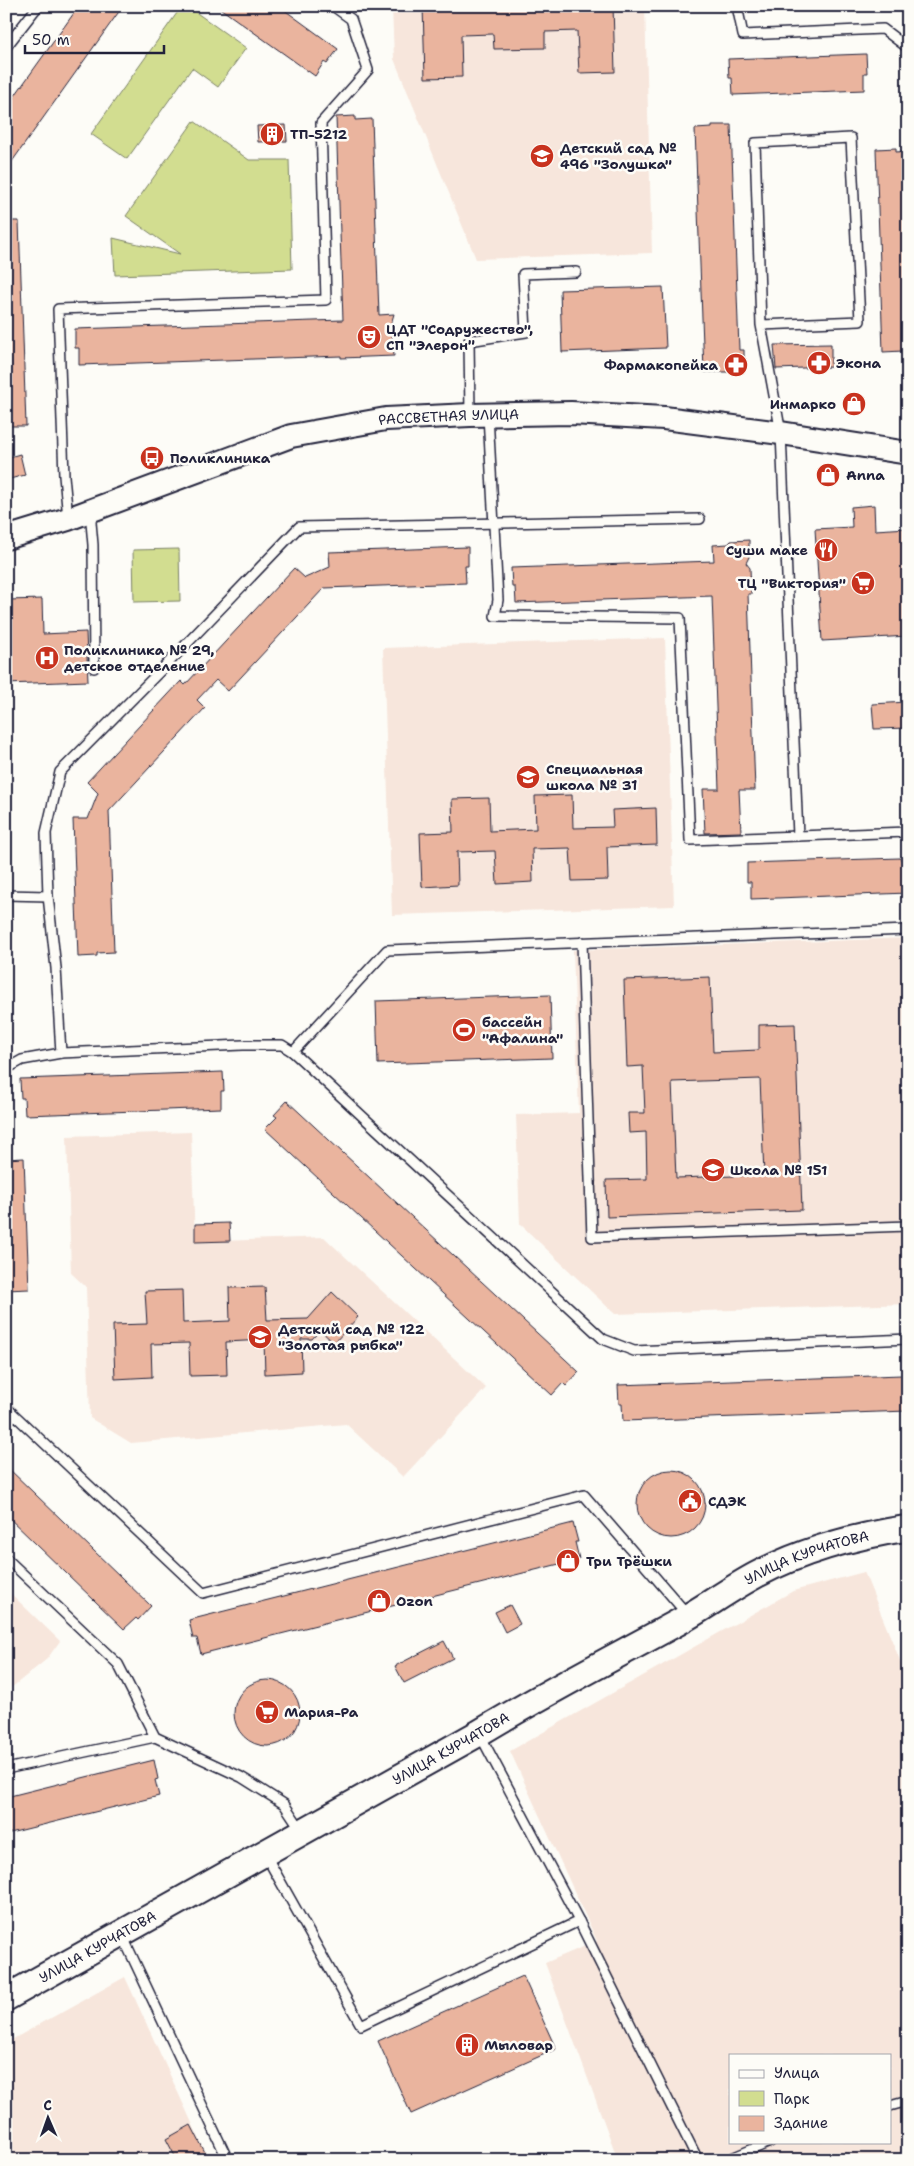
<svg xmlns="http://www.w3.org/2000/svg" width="914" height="2166" font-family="'Shantell Sans',sans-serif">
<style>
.built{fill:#f7e6dc;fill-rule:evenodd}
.green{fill:#d2dd90;stroke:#7a8066}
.building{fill:#eab49e;stroke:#22223b;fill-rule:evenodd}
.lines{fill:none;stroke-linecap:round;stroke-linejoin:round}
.service-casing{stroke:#22223b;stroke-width:12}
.tertiary-casing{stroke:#22223b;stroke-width:26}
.secondary-casing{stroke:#22223b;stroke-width:29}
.service{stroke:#fdfcf7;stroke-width:9}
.tertiary{stroke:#fdfcf7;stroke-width:22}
.secondary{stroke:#fdfcf7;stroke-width:25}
.labels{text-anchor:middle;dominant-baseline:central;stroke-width:5;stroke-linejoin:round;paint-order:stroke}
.poi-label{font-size:14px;font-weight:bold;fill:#22223b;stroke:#fdfcf7;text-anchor:start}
.street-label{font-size:14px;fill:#22223b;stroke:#fdfcf7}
</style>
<rect width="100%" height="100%" fill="#fdfcf7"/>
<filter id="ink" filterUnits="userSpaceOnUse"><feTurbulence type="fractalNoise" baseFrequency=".02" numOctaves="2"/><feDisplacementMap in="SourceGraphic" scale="10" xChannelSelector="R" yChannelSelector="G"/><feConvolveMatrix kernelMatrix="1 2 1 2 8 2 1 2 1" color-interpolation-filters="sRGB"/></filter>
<g filter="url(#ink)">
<g class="built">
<polygon points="392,6 645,6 652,253 476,259 394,59"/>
<polygon points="665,638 674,906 392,915 383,648"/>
<polygon points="908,938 908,1304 615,1314 520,1224 516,1115 579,1113 573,950"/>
<polygon points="191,1132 195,1242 324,1237 486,1388 403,1477 346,1424 131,1443 90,1418 86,1287 71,1273 67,1136"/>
<path d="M864,1572L908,1680V2160H618L545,1963L597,1941L510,1751L793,1591ZM730,2055H890V2142H730Z"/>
<polygon points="6,1589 60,1641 47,1659 6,1692"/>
<polygon points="125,1977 209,2160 6,2160 6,2043"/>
</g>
<g class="green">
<polygon points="182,6 187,6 246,48 218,87 192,68 127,159 91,134"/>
<polygon points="194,121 249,160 289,160 292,269 115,275 113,238 180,254 126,216"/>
<polygon points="179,549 180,601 134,602 133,550"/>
</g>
<g class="building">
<polygon points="79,6 123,6 6,170 6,108"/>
<polygon points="217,6 279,6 338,49 327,64 324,62 315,76"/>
<polygon points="423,6 613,6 615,72 579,73 577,31 545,32 545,48 494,49 493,34 461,35 462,77 425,78"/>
<polygon points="866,54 867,73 864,73 864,90 733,95 732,78 729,78 728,59"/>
<polygon points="355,116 355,120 372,119 379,315 394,314 391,324 394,356 341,358 341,356 79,365 79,348 75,348 75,329 343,320 336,117"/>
<polygon points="286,125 287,141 258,142 257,126"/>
<polygon points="712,125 731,125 739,350 744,350 744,372 704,372 695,129 712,128"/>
<polygon points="896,148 896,152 908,151 908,347 902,348 903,351 883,352 876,149"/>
<polygon points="6,221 19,221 26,426 6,426"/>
<polygon points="663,287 666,348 562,352 560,290"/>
<polygon points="831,344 831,367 776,369 774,345"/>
<polygon points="20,454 25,475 6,480 6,458"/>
<polygon points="874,505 875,530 908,528 908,636 822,641 815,529 852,527 851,507"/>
<polygon points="749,540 749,557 746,563 750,568 751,594 748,594 755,790 739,790 741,832 705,833 703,789 719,789 712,596 516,603 515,587 512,587 511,568 714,561 713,545 728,544 731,541"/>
<polygon points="468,547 468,566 465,566 466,583 324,588 228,691 216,680 197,700 205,708 109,811 114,952 97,953 97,956 78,957 73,819 88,819 98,793 87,782 181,681 185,685 294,568 305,578 330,567 329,552"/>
<polygon points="42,599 43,634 86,632 88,681 6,684 6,635 10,635 8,600"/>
<polygon points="908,702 908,728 874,729 872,704"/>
<polygon points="572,795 573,828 613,827 612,810 656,808 657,845 607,847 608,880 572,881 570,848 532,849 533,882 497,884 495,851 457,852 458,885 422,887 420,833 453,832 452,799 489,798 490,831 536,829 535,796"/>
<polygon points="900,858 901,860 908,860 908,893 751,899 751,882 747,882 747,863"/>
<path d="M710,977L713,1052L759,1050V1025L795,1024L802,1210L607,1217L606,1180L647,1179L646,1132L629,1133L628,1113H645L643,1066L627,1067L624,980ZM760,1079L764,1175L676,1178L672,1082Z"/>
<polygon points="550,995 552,1058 378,1064 376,1001"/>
<polygon points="223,1072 224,1091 221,1091 221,1108 25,1115 24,1098 21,1098 20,1079"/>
<polygon points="287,1101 579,1372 566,1386 563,1383 552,1395 265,1129 277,1117 274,1115"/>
<polygon points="24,1158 29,1289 6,1290 6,1159"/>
<polygon points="229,1223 230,1241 195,1242 195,1224"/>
<polygon points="265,1287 267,1320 308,1319 332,1292 358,1317 334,1343 320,1330 312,1339 301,1339 302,1372 265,1374 264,1340 226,1342 227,1375 190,1376 189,1343 151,1344 152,1377 115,1379 113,1325 147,1324 145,1291 182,1290 183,1323 230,1321 229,1288"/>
<polygon points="902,1375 902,1378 908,1377 908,1411 623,1421 622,1404 619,1404 618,1385"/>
<polygon points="6,1466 151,1606 138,1620 136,1618 124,1629 6,1515"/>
<circle cx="671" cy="1504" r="34"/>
<polygon points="573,1523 578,1542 575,1542 579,1559 201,1654 197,1638 193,1638 189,1620"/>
<polygon points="510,1605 520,1624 505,1632 495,1612"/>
<polygon points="444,1641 453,1658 404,1683 395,1666"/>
<circle cx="267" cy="1713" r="33"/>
<polygon points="154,1760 158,1779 155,1780 159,1796 6,1834 6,1797"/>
<polygon points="523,1976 556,2049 411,2114 378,2041"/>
<polygon points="191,2125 209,2160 177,2160 166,2139"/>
</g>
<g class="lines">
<g class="service-casing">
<g id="service">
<polyline points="737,6 743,35 883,29 908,48"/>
<polyline points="6,47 38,6"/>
<polyline points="761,325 860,321 851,138 755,143 761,325 781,433 798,836 908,832"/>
<polyline points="470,414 469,341 526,332 523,274 576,272"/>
<polyline points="488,415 498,600 495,616 680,618 690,840 798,836"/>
<polyline points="90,511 93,545 94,668"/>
<polyline points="68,518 64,476 58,309 326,300 321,123 368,70 351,19 333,6"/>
<polyline points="6,895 48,896"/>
<polyline points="582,942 592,1237 908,1226"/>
<polyline points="293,1052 603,1339 634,1351 908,1339"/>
<polyline points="61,1053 56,968 48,896 46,833 60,772 172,659 299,527 700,519"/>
<polyline points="6,1069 22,1060 61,1053 243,1045 282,1045 293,1052 387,950 908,930"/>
<polyline points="6,1407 203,1593 584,1495 687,1614"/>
<polyline points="6,1558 118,1664 155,1737 241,1777 284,1804 302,1831"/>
<polyline points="479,1733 579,1921 698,2160"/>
<polyline points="6,1769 155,1737"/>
<polyline points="265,1854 361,2025 579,1921"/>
<polyline points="122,1935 228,2160"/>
<polyline points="890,2106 908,2101"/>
<polyline points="727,2160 770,2142"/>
</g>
</g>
<g class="tertiary-casing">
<g id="tertiary">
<path id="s1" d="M6,538L68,519L291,436L386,419L470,415L571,413L664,418L781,433L908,453"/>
</g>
</g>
<g class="secondary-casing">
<g id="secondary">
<path id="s2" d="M6,1998L479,1733C543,1694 609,1660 675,1624C703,1609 728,1590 756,1575C803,1550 856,1536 908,1528"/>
</g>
</g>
<use href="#service" class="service"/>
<use href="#tertiary" class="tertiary"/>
<use href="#secondary" class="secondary"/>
</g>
</g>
<defs>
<g id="building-disc" transform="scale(1.25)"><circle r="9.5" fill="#c8321e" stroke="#fdfcf7"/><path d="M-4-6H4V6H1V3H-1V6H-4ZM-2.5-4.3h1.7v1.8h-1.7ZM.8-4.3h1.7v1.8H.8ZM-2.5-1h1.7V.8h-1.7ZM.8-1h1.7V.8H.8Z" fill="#fff"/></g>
<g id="school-disc" transform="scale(1.25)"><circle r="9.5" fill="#c8321e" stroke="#fdfcf7"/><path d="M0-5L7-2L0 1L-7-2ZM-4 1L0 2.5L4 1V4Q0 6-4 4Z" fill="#fff"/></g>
<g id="theatre-disc" transform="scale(1.25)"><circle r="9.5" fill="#c8321e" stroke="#fdfcf7"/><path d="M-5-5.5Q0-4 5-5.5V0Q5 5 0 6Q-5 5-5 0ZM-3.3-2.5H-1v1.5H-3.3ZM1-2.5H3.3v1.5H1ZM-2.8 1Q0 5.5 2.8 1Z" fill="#fff"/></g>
<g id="pharmacy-disc" transform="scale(1.25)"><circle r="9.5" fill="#c8321e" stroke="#fdfcf7"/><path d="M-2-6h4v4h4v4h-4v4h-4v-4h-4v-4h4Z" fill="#fff"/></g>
<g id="shop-disc" transform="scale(1.25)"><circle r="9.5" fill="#c8321e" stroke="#fdfcf7"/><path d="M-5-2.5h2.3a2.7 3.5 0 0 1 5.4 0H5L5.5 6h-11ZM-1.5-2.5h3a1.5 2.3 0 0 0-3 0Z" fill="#fff"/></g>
<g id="bus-disc" transform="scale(1.25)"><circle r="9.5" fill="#c8321e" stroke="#fdfcf7"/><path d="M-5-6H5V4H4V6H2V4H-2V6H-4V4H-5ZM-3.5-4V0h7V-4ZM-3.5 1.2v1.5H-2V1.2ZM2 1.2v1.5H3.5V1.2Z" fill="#fff"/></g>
<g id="restaurant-disc" transform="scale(1.25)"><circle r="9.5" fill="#c8321e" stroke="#fdfcf7"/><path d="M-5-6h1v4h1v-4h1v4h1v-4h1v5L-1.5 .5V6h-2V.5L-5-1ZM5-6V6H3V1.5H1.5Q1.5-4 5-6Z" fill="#fff"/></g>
<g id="supermarket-disc" transform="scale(1.25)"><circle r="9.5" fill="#c8321e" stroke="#fdfcf7"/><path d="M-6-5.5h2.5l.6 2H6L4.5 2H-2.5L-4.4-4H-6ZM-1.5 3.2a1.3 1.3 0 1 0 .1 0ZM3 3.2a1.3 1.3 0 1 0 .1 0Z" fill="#fff"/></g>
<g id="hospital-disc" transform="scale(1.25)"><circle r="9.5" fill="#c8321e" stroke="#fdfcf7"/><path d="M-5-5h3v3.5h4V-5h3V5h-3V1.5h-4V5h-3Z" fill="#fff"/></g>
<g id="stadium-disc" transform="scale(1.25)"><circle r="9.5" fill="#c8321e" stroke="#fdfcf7"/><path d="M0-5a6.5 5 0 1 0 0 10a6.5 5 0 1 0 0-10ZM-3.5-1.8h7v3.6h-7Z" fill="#fff"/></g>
<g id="civic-disc" transform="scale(1.25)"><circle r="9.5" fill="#c8321e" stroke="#fdfcf7"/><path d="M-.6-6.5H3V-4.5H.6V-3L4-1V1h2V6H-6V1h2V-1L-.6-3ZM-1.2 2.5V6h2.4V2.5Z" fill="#fff"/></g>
</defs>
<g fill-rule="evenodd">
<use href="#building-disc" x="272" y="134"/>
<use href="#school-disc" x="542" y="156"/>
<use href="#theatre-disc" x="369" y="337"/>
<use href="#pharmacy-disc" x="819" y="363"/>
<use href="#pharmacy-disc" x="736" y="365"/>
<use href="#shop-disc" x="854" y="404"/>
<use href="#bus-disc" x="152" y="458"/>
<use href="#shop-disc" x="828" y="475"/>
<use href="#restaurant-disc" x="826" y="550"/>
<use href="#supermarket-disc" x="863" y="583"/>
<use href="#hospital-disc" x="47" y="658"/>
<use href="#school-disc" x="528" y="777"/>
<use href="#stadium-disc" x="464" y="1030"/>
<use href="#school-disc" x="713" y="1170"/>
<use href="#school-disc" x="260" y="1337"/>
<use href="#civic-disc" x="690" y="1501"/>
<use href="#shop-disc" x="568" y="1561"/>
<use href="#shop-disc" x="379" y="1601"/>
<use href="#supermarket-disc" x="267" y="1712"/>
<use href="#building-disc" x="467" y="2045"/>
</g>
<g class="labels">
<g class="poi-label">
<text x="290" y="134">ТП-5212</text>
<text x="560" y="148">Детский сад №<tspan x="560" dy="16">496 "Золушка"</tspan></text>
<text x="386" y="329">ЦДТ "Содружество",<tspan x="386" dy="16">СП "Элерон"</tspan></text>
<text x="836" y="363">Экона</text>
<text x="718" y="365" text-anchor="end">Фармакопейка</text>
<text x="836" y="404" text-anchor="end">Инмарко</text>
<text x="170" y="458">Поликлиника</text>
<text x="846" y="475">Anna</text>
<text x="808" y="550" text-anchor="end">Суши маке</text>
<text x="846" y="583" text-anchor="end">ТЦ "Виктория"</text>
<text x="64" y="650">Поликлиника № 29,<tspan x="64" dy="16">детское отделение</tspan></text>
<text x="546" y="769">Специальная<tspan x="546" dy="16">школа № 31</tspan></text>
<text x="482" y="1022">бассейн<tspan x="482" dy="16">"Афалина"</tspan></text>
<text x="730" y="1170">Школа № 151</text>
<text x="278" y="1329">Детский сад № 122<tspan x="278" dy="16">"Золотая рыбка"</tspan></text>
<text x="708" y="1501">СДЭК</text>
<text x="586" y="1561">Три Трёшки</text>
<text x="396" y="1601">Ozon</text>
<text x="284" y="1712">Мария-Ра</text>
<text x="484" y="2045">Мыловар</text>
</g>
<g class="street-label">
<text stroke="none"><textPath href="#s1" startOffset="462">РАССВЕТНАЯ УЛИЦА</textPath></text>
<text stroke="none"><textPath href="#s2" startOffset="915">УЛИЦА КУРЧАТОВА</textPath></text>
<text stroke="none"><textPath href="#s2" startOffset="510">УЛИЦА КУРЧАТОВА</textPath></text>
<text stroke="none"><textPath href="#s2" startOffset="105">УЛИЦА КУРЧАТОВА</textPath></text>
</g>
</g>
<rect width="914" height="2166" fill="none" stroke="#fdfcf7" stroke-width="25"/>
<rect x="12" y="12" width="889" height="2141" fill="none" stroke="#22223b" stroke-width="2" filter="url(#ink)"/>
<rect x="729" y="2054" width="162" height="90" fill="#fdfcf7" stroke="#a5a5ac"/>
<rect x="739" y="2070" width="25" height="8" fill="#fdfcf7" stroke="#a5a5ac"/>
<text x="774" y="2078" font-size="15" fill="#22223b">Улица</text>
<rect x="739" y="2091" width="25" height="15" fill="#d2dd90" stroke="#a5a5ac"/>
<text x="774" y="2104" font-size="15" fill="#22223b">Парк</text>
<rect x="739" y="2116" width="25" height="15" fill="#eab49e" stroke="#a5a5ac"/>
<text x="774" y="2128" font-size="15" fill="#22223b">Здание</text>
<g transform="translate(48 2118) rotate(358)" stroke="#fdfcf7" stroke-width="4" paint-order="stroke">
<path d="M0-4L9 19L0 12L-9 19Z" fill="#22223b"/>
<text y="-8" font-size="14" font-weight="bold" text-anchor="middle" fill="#22223b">С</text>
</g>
<path d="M25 45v8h139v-8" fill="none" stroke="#22223b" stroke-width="2.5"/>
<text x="32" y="45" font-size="15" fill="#22223b" stroke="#fdfcf7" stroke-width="4" paint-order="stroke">50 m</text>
</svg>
